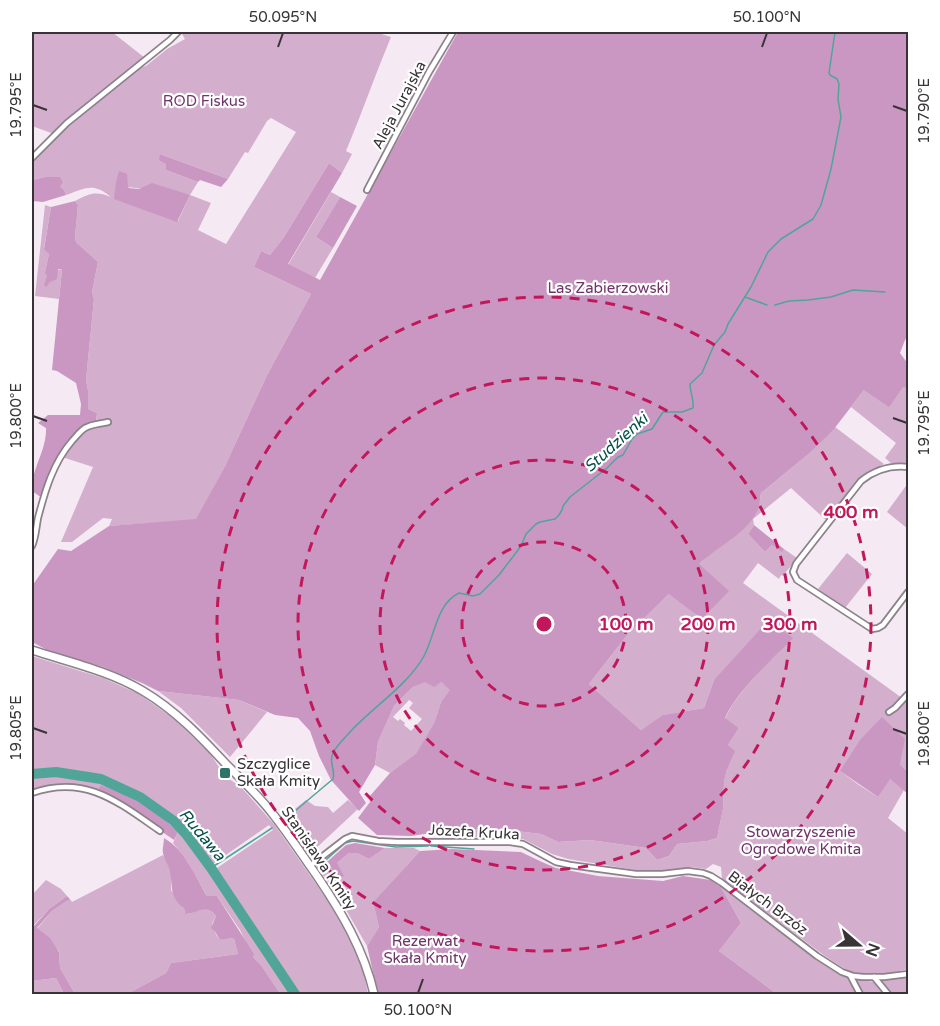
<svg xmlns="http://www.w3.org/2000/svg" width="940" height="1026" font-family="'Varela Round',sans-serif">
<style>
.green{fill:#d3aecd;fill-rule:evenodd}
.forest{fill:#ca97c3}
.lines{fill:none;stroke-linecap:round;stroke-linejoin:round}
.stream{stroke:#50a598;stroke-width:1.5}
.river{stroke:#50a598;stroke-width:10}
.street-casing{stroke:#8c828a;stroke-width:8}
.secondary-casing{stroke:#8c828a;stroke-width:10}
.street{stroke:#fff;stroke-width:4.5}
.secondary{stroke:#fff;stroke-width:7}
.ticks{fill:none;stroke:#373336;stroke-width:2}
.ring{fill:none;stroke:#c2185b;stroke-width:3;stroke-dasharray:10 8}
.poi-dot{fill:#2c7369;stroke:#fff;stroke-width:2}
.labels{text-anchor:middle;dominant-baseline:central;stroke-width:4.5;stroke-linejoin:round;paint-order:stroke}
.park-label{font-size:15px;fill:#6f3269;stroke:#fff}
.street-label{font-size:15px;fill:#373336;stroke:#fff}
.poi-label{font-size:15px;fill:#373336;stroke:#fff;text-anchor:start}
.water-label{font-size:16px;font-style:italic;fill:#025048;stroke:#fff}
.centre{fill:#c2185b;stroke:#fff;stroke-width:3}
.ring-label{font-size:18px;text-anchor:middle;font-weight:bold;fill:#c2185b;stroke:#fff;stroke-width:4.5;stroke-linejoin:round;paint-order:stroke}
.neatline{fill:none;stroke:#373336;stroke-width:2}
.ticks-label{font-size:15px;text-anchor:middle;fill:#373336}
</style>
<rect width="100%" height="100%" fill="#f5eaf3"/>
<g class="green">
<polygon points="32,32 112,32 145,58 71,116 54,134 32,126"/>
<path d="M185,32H375L391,37C375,75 362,113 346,151L352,154L342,173L329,163L284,237L270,255L261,251L254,267L311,294L267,375L225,466L196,520L109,526L112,519L103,518L72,542H61L93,467L62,457C71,444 80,430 96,427L97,413L88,409V390L86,380L94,299L92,292L98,262L76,242L75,237L78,205L75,201C90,193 96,191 111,197C93,182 86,188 66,195L64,190L60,186V177H45L32,180V161L52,140L141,67L146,66L167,49L185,39L182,34ZM271,118L296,132L226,244L198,230L211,203L190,195L198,182L166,170V164L160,154L228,179L245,152L248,153L267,121ZM128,187L190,195L178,221Z"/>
<polygon points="331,192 340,197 316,237 333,248 315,278 288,265"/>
<polygon points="45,205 51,207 44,248 49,254 45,272 62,269 59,299 35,296"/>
<polygon points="903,387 908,389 908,465 891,463 885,458 896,443 851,407 864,390"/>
<path d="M835,427L884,464L871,471L859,480L827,521L791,488L753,519L754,525L748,534L765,552L772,545L782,551L784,549L797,558L783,576L781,575L779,579L758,563L743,583L902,698L893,707L887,709L886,714L892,713L908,697V772L900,764L840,771L859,785L878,797L889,778L904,790L888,818L908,834V969L887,974L853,973L848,971L825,956L722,879L721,867L713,864L706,869L692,867L665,871L635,870L568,859L552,854L523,839L462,837L428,834L452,830L501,829L541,834L558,842L590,840L646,848L657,860L669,856L677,844L707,841L717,838L723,809L724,782L727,769L728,745L739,728L725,719C737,691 771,661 792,638L714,680L704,708L664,715L641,730L589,684L628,634L670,593L702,619L728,591L698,565L706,557L730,540L759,506L761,493L811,452Z"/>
<polygon points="908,483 908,529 887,512"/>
<polygon points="847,553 872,574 845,608 818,589"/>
<path d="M32,656L103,678L139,694L173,718L201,745L211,755L225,776L242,788L274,824L328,901L341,923L353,947L364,974L368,994H280L279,992L261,965L253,957L240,930L217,896H207L187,861L173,843L178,832L100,785L98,790C76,786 54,785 32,789ZM269,825L273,830L217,868L213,864Z"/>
<path d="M425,681L441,682L451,690L441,702L434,723L416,755L390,773L375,765L378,742L394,706L413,687ZM409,700L413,703L409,708L422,719L411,731L404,725L405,723L400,719L398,721L393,717Z"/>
<polygon points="158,691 239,700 267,712 230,757 181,708"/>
<polygon points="306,800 315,806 328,807 333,813 348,800 358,809 313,851 305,844 284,818"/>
<polygon points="385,848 414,848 420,851 373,902 379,927 367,946 338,896 318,868 328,861 337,878 337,863 349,853 357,853 369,859"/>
<path d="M163,855L168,864L171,872V890L184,908L185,914C198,914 204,901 216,916L212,924C217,936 216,942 231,938L234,939L238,954L171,963L166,973L127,994H75L60,968L59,951L37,929L52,911L70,899L72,902Z"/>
<polygon points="46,880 61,889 67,896 49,909 33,926 32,924 32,895"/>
<path d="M721,887C740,902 760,917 780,932C809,954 838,980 877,982L887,994H777L719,951L741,923Z"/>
<polygon points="905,976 908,980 908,994 891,994 883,986 881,981"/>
<polygon points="56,978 64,994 32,994 32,981"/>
</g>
<g class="forest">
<path d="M458,32H908V336L905,340L900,353L908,364V389L903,387L889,407L864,390L834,429L811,452L761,493C760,497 760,503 759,507C750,532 717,547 699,564L729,591L702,619L669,594L628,634L589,684L641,730L663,715L704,708L714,680L768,621L793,638C772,660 737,691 725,718L739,728L728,745L735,751L727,769L724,782L723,809L717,838L707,841L677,844L669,856L657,860L646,848L590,840L558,842L541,834L501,829L452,830L411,836L377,835L358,818L370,802L369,797L390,773L416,754L434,723L441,702L450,690L441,682L434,687L425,682L413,687L394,706L378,742L375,765L359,792L366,803L359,811L331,780L319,756L310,731L298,718L275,715L239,700L158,691L142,683L103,667L49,651L32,642V586L58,549L71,551L109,526L196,519L225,466L267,375L311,294L254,267L261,251L270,255L284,237L329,163L342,173L288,264L320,280Z"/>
<polygon points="160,154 228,179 221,187 200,180 198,182 166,170 166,164 159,160"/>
<polygon points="119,171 127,174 128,188 139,189 152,183 190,195 177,222 114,199 116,182"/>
<polygon points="45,177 60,177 63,183 60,186 64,190 66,195 43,202 32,201 32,180"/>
<polygon points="340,197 357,206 333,248 316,237"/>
<path d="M75,201L78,205L75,237L76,242L98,262L92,292L94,299L86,380L88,390V409L97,413L96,423L83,427L67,444L42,498L32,491C31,469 47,450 46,428L38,423L48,415H80L81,404L76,383L57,371L52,370L62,269H58L57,279L50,282L46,287L44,285L47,276L45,272L49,254L44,249L51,207Z"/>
<polygon points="754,525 784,549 782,552 772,545 765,552 748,534"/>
<polygon points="882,717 905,739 900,764 908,772 908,794 890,779 878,797 840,771 860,740"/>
<polygon points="100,785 119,792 152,809 178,832 174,840 110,796 98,790"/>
<path d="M164,838C185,850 195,876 207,896H217L254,954L253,957L261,965L279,992L280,994H127L166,973L171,963L238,954L234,939L231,938C214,943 221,935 211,928L216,916C205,902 198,914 185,914L184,908C169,897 173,887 170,872C169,865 164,860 163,853C162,849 164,843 164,838Z"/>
<polygon points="355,843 385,848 369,859 357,853 349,853 337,863 344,876 337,879 328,861 346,845"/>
<polygon points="452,849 521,852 542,862 556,868 598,876 663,881 683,876 711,880 721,887 741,923 719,951 777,994 378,994 367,946 379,927 373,902 420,851"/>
<polygon points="67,896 70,899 52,911 37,928 50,938 59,952 60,968 75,994 64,994 56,978 32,981 32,925 34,926 49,909"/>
</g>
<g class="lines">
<g class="stream">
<polyline points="745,297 767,305"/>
<polyline points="775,305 789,301 808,300 831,297 853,290 885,292"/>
<path d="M289,816L333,779C336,770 328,762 333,753C337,745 344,739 350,732C373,707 408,685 424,656C435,636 436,604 459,593L473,596L480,594L499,575L521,546L526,534L536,524L540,522L555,519L559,515L562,510L563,506L570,497L607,468L618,457L623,455L632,439L637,434L652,429L663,412H682L693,408C694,397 690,394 690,384L702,373L714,345L725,332L728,324L751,287L768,252L781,239L813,219L821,205L831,169L841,117L838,99L839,84L837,79L830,75L829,73L835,32"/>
<polyline points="431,846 474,849"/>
<polyline points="318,867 345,843 353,841 396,847 428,846"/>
<polyline points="211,868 272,828"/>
</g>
<polyline class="river" points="32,774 56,772 101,779 140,797 174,821 186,834 211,868 295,994"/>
<g class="street-casing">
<g id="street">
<polyline points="32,158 67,123 170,40 178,32"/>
<polyline points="367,190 429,72 453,32"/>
<path d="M908,467C890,465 875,470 861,481L796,564L793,572L797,580L872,629L878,628L883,625L908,592"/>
<path d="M32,546C36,537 36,528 38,518C45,491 53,463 72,441C76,437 80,431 85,428C92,424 100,424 108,422"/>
<polyline points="889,712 895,708 908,694"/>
<path d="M32,793C85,774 118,802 160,831"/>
<polyline points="310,866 345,839 352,836 378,841 397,842 510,842 523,844 556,862 570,865 636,874 662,874 688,871 703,873 711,876 722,883 817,956 842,972 853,976 863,977 884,977 908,974"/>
<polyline points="850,975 860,994"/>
<polyline points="874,977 888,994"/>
</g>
</g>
<g class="secondary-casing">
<path id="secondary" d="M32,650C69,662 109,671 143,691C175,710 200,736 225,763C241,779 258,795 272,813C288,833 302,855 317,876C342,913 364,950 374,994"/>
</g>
<use href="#street" class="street"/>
<use href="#secondary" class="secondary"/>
</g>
<path class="ticks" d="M278,47L283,33M762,47L767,33M33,105L47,110M893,106L907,111M33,416L47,421M893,418L907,423M33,728L47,733M893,729L907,734M418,993L423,979"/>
<g class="ring">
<circle cx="544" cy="624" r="82"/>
<circle cx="544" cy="624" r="164"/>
<circle cx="544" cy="624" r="246"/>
<circle cx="544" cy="624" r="327"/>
</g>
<rect class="poi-dot" x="219" y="767" width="12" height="12" rx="3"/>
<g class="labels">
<g class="park-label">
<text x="204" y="101">ROD Fiskus</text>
<text x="608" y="288">Las Zabierzowski</text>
<text x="801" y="832">Stowarzyszenie<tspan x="801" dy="17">Ogrodowe Kmita</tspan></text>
<text x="425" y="941">Rezerwat<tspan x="425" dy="17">Skała Kmity</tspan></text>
</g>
<g class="street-label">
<text transform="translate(399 105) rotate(-62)">Aleja Jurajska</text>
<text transform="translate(474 832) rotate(3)">Józefa Kruka</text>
<text transform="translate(319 858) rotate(56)">Stanisława Kmity</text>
<text transform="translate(768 903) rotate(37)">Białych Brzóz</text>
</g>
<g class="poi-label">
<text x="237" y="764">Szczyglice<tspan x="237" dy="17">Skała Kmity</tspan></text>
</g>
<g class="water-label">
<text transform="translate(616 443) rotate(-42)">Studzienki</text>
<text transform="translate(202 835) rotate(50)">Rudawa</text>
</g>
</g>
<circle cx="544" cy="624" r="9" class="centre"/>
<g class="ring-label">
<text x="851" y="518">400 m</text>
<text x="626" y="630">100 m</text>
<text x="708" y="630">200 m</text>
<text x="790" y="630">300 m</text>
</g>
<rect width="940" height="1026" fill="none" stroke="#ffffff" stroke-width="66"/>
<g transform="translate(859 945) rotate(110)" stroke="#ffffff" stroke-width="4.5" paint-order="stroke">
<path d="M0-4.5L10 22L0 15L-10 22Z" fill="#373336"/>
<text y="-9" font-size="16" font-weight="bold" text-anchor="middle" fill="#373336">N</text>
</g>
<rect x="33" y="33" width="874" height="960" class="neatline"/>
<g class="ticks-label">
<text x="283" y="22">50.095°N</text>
<text x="767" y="22">50.100°N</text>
<text transform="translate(16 105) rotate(-90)" y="5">19.795°E</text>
<text transform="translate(924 111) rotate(-90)" y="5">19.790°E</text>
<text transform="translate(16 416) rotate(-90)" y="5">19.800°E</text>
<text transform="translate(924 423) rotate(-90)" y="5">19.795°E</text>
<text transform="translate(16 728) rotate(-90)" y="5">19.805°E</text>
<text transform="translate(924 734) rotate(-90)" y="5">19.800°E</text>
<text x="418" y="1015">50.100°N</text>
</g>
</svg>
